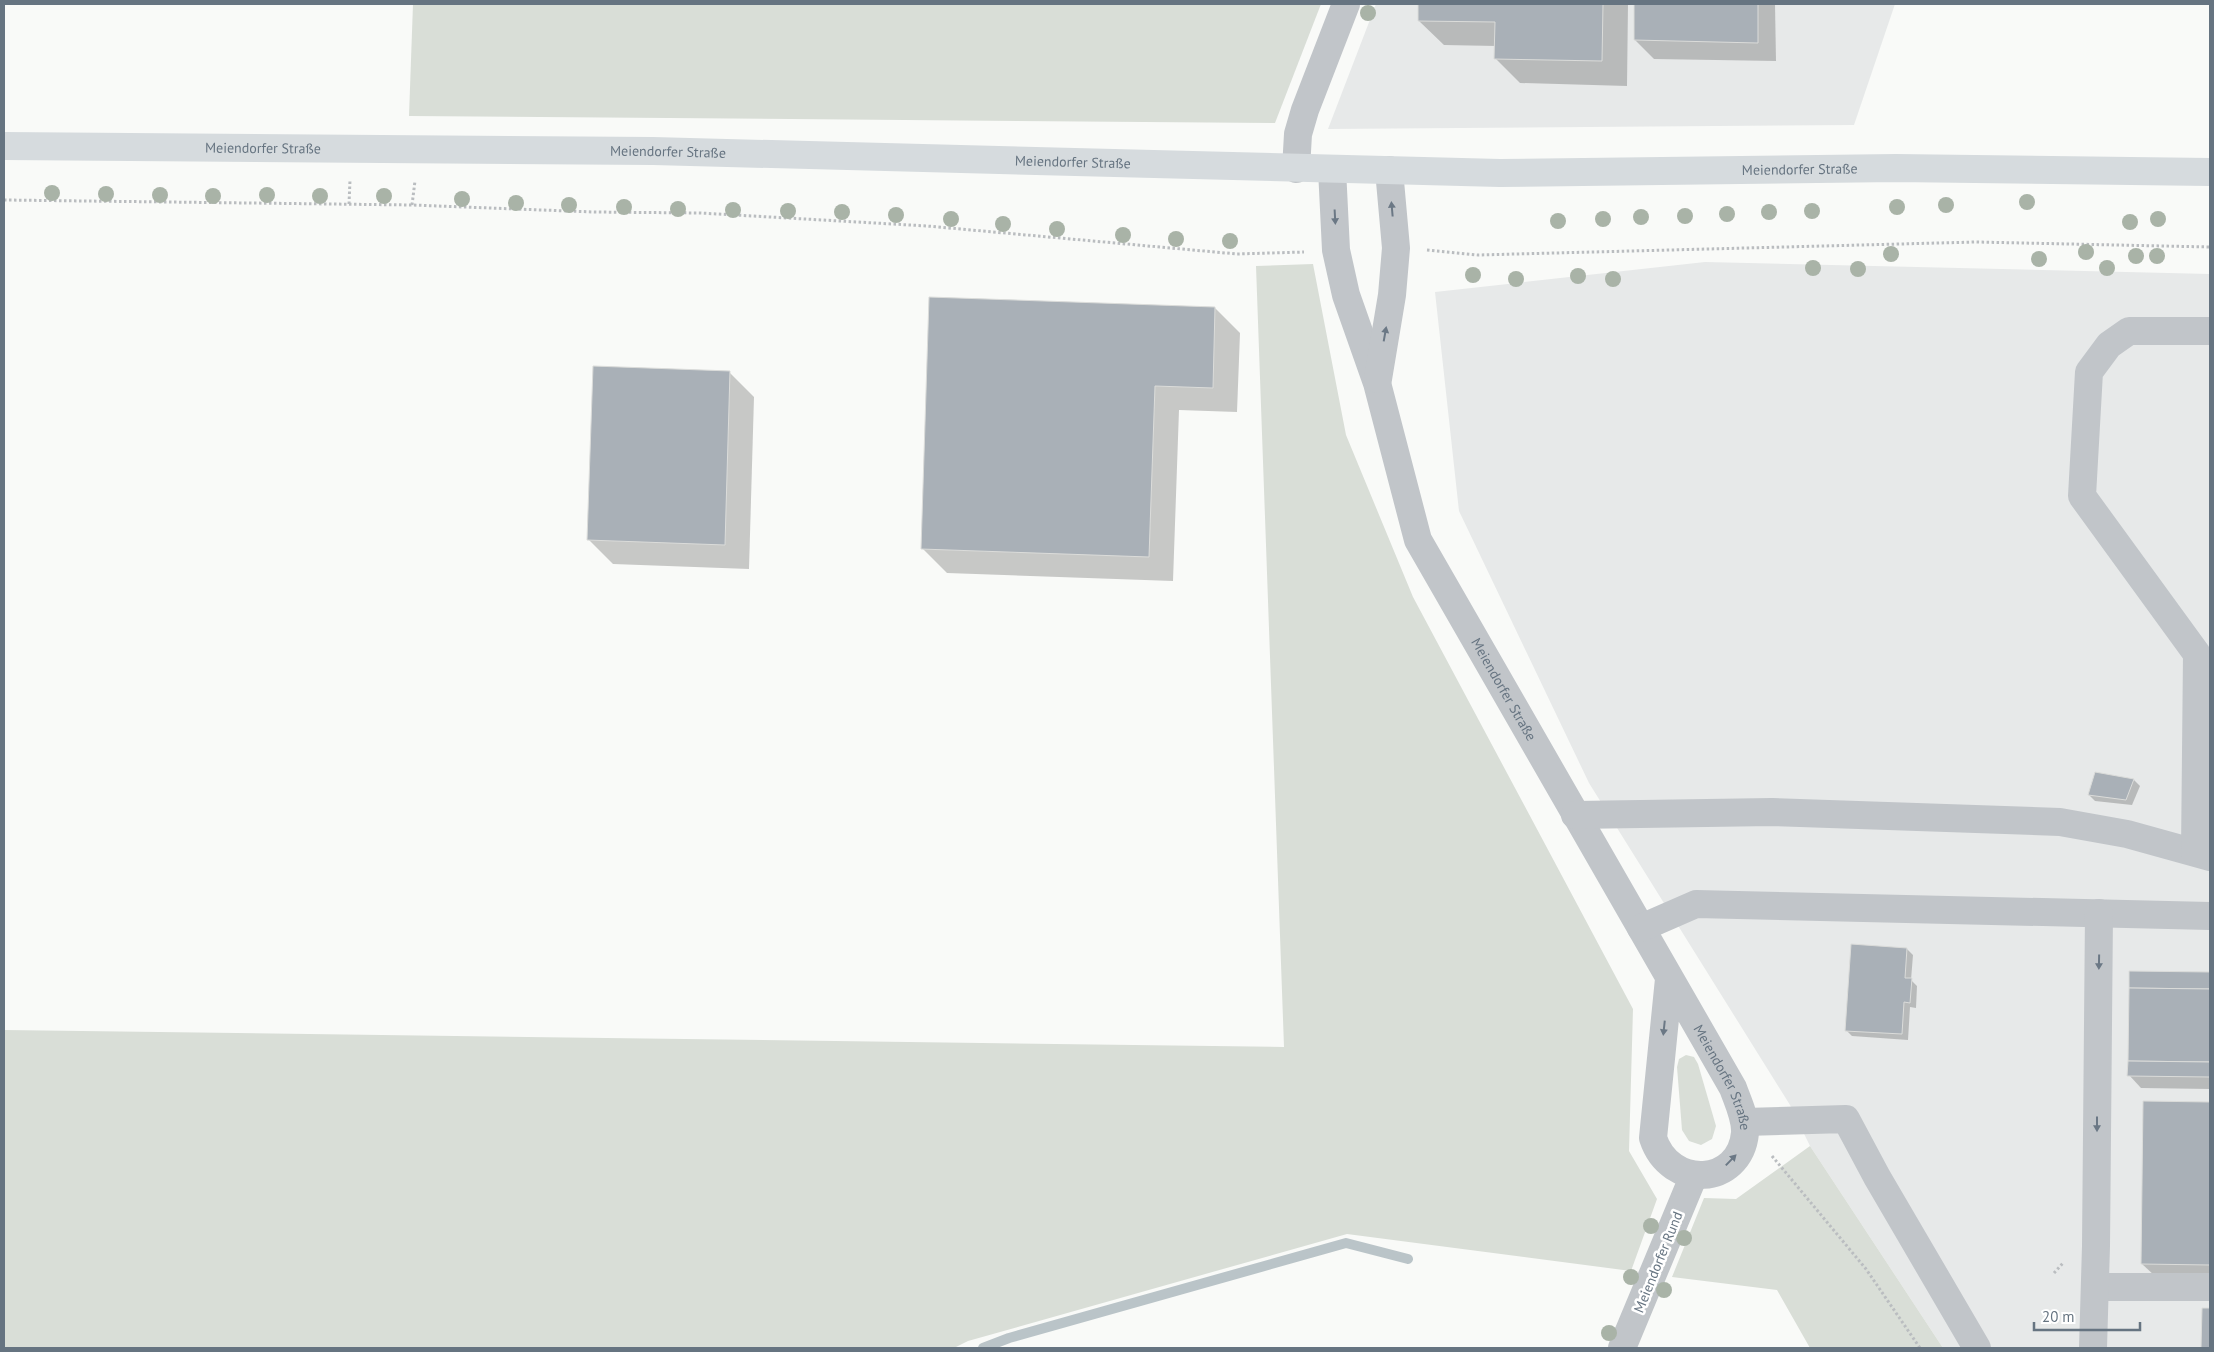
<svg xmlns="http://www.w3.org/2000/svg" width="2214" height="1352" font-family="'PT Sans',sans-serif">
<style>
.built{fill:#e7e9e9}
.green{fill:#d9ded7}
.shadow{fill:#0003}
.lines{fill:none;stroke-linecap:round;stroke-linejoin:round}
.stream{stroke:#bac4c8;stroke-width:10}
.building{fill:#a9b0b7;stroke:#dbdcda}
.path{stroke:#babdc0;stroke-width:3;stroke-dasharray:2.5 2.5;stroke-linecap:butt}
.minor{stroke:#c1c5c9;stroke-width:28}
.major{stroke:#d6dbde;stroke-width:28}
.tree{fill:#a9b3a7}
.oneway{fill:#6b7885}
.labels{text-anchor:middle;dominant-baseline:central;stroke-width:5;stroke-linejoin:round;paint-order:stroke}
.street-label{font-size:14px;fill:#667481;stroke:#fff}
</style>
<rect width="100%" height="100%" fill="#f9faf8"/>
<g class="built">
<polygon points="1376,4 1895,4 1854,125 1328,129"/>
<polygon points="1705,262 2210,274 2210,1348 1943,1348 1810,1146 1790,1105 1589,783 1459,511 1435,292"/>
</g>
<g class="green">
<polygon points="413,4 1321,4 1275,123 409,116"/>
<polygon points="1313,264 1346,435 1413,597 1633,1009 1629,1151 1657,1199 1631,1271 1347,1234 968,1341 954,1348 4,1348 4,1030 1284,1047 1256,266"/>
<polygon points="1686,1055 1694,1057 1698,1064 1716,1126 1712,1139 1701,1145 1689,1141 1682,1130 1677,1067 1679,1059"/>
<polygon points="1810,1146 1943,1348 1810,1348 1777,1290 1672,1277 1704,1198 1736,1199"/>
</g>
<g class="shadow">
<polygon points="1419,4 1628,4 1627,86 1520,83 1496,59 1496,46 1444,45 1419,21"/>
<polygon points="1636,4 1775,4 1776,61 1654,59 1635,40"/>
<polygon points="1215,308 1240,333 1237,412 1179,410 1173,581 947,573 922,548"/>
<polygon points="730,373 754,397 749,569 613,564 588,539"/>
<polygon points="2134,780 2140,786 2132,805 2095,801 2089,795"/>
<polygon points="1907,949 1913,955 1911,980 1917,986 1916,1008 1910,1007 1908,1040 1852,1036 1846,1030"/>
<polygon points="2130,972 2210,974 2210,1089 2141,1088 2129,1075"/>
<polygon points="2145,1102 2210,1104 2210,1277 2155,1276 2142,1264"/>
</g>
<g class="lines">
<polyline class="stream" points="983,1348 1009,1338 1346,1243 1408,1259"/>
</g>
<g class="building">
<polygon points="1418,4 1603,4 1602,61 1494,59 1495,22 1418,21"/>
<polygon points="1634,4 1758,4 1758,43 1634,40"/>
<polygon points="929,297 1215,307 1213,388 1155,386 1149,557 921,549"/>
<polygon points="593,366 730,371 725,545 587,540"/>
<polygon points="2095,772 2134,779 2126,800 2088,795"/>
<polygon points="1851,944 1907,948 1905,978 1912,978 1910,1003 1904,1002 1902,1034 1845,1031"/>
<polygon points="2129,971 2210,972 2210,989 2129,988"/>
<polygon points="2129,988 2210,989 2210,1062 2128,1061"/>
<polygon points="2128,1061 2210,1062 2210,1077 2127,1076"/>
<polygon points="2143,1101 2210,1102 2210,1265 2141,1264"/>
<polygon points="2202,1308 2210,1308 2210,1348 2201,1348"/>
</g>
<g class="lines">
<g class="path">
<polyline points="4,200 412,205 594,212 700,213 927,226 1237,254 1304,252"/>
<polyline points="349,204 350,180"/>
<polyline points="412,205 415,181"/>
<polyline points="1427,250 1478,255 1976,242 2210,247"/>
<polyline points="1772,1156 1866,1269 1920,1348"/>
<polyline points="2054,1273 2063,1263"/>
</g>
<g class="minor">
<polyline points="1296,169 1298,134 1305,110 1346,4"/>
<path id="s1" d="M1332,169L1336,250L1346,295L1377,383L1418,540L1733,1088C1738,1102 1746,1118 1745,1133C1740,1186 1670,1190 1653,1138L1669,979"/>
<polyline points="1378,379 1392,295 1396,248 1389,170"/>
<polyline points="1575,815 1772,812 2060,822 2127,834 2210,857"/>
<polyline points="2195,852 2197,654 2082,496 2089,372 2109,345 2129,331 2210,331"/>
<polyline points="1641,928 1696,904 2210,916"/>
<polyline points="1745,1122 1846,1119 1877,1177 1977,1348"/>
<polyline points="2095,1287 2210,1287"/>
<polyline points="1622,1348 1694,1175"/>
<polyline points="2093,1348 2096,1246 2099,913"/>
</g>
<path class="major" id="s2" d="M4,146L653,151L1500,173L1896,168L2210,172"/>
</g>
<g class="tree">
<circle cx="1368" cy="13" r="8"/>
<circle cx="52" cy="193" r="8"/>
<circle cx="106" cy="194" r="8"/>
<circle cx="160" cy="195" r="8"/>
<circle cx="267" cy="195" r="8"/>
<circle cx="213" cy="196" r="8"/>
<circle cx="320" cy="196" r="8"/>
<circle cx="384" cy="196" r="8"/>
<circle cx="462" cy="199" r="8"/>
<circle cx="2027" cy="202" r="8"/>
<circle cx="516" cy="203" r="8"/>
<circle cx="569" cy="205" r="8"/>
<circle cx="1946" cy="205" r="8"/>
<circle cx="624" cy="207" r="8"/>
<circle cx="1897" cy="207" r="8"/>
<circle cx="678" cy="209" r="8"/>
<circle cx="733" cy="210" r="8"/>
<circle cx="788" cy="211" r="8"/>
<circle cx="1812" cy="211" r="8"/>
<circle cx="842" cy="212" r="8"/>
<circle cx="1769" cy="212" r="8"/>
<circle cx="1727" cy="214" r="8"/>
<circle cx="896" cy="215" r="8"/>
<circle cx="1685" cy="216" r="8"/>
<circle cx="1641" cy="217" r="8"/>
<circle cx="951" cy="219" r="8"/>
<circle cx="1603" cy="219" r="8"/>
<circle cx="2158" cy="219" r="8"/>
<circle cx="1558" cy="221" r="8"/>
<circle cx="2130" cy="222" r="8"/>
<circle cx="1003" cy="224" r="8"/>
<circle cx="1057" cy="229" r="8"/>
<circle cx="1123" cy="235" r="8"/>
<circle cx="1176" cy="239" r="8"/>
<circle cx="1230" cy="241" r="8"/>
<circle cx="2086" cy="252" r="8"/>
<circle cx="1891" cy="254" r="8"/>
<circle cx="2136" cy="256" r="8"/>
<circle cx="2157" cy="256" r="8"/>
<circle cx="2039" cy="259" r="8"/>
<circle cx="1813" cy="268" r="8"/>
<circle cx="2107" cy="268" r="8"/>
<circle cx="1858" cy="269" r="8"/>
<circle cx="1473" cy="275" r="8"/>
<circle cx="1578" cy="276" r="8"/>
<circle cx="1516" cy="279" r="8"/>
<circle cx="1613" cy="279" r="8"/>
<circle cx="1651" cy="1226" r="8"/>
<circle cx="1684" cy="1238" r="8"/>
<circle cx="1631" cy="1277" r="8"/>
<circle cx="1664" cy="1290" r="8"/>
<circle cx="1609" cy="1333" r="8"/>
</g>
<defs><path id="oneway-solid" d="M-6-.8H1V-3.2L6.5 0L1 3.2V.8H-6Z" transform="scale(1.25)"/></defs>
<g class="oneway">
<use href="#oneway-solid" transform="translate(1392 209) rotate(-95)"/>
<use href="#oneway-solid" transform="translate(1335 217) rotate(87)"/>
<use href="#oneway-solid" transform="translate(1385 334) rotate(-80)"/>
<use href="#oneway-solid" transform="translate(2099 962) rotate(91)"/>
<use href="#oneway-solid" transform="translate(1664 1028) rotate(96)"/>
<use href="#oneway-solid" transform="translate(2097 1124) rotate(90)"/>
<use href="#oneway-solid" transform="translate(1731 1160) rotate(-46)"/>
</g>
<g class="labels">
<g class="street-label">
<text stroke="none"><textPath href="#s2" startOffset="259">Meiendorfer Straße</textPath></text>
<text stroke="none"><textPath href="#s2" startOffset="664">Meiendorfer Straße</textPath></text>
<text stroke="none"><textPath href="#s2" startOffset="1069">Meiendorfer Straße</textPath></text>
<text stroke="none"><textPath href="#s2" startOffset="1796">Meiendorfer Straße</textPath></text>
<text stroke="none"><textPath href="#s1" startOffset="555">Meiendorfer Straße</textPath></text>
<text stroke="none"><textPath href="#s1" startOffset="1001">Meiendorfer Straße</textPath></text>
<text transform="translate(1658 1262) rotate(-68)">Meiendorfer Rund</text>
</g>
</g>
<rect width="2214" height="1352" fill="none" stroke="#667481" stroke-width="10"/>
<path d="M2034 1322v8h106v-8" fill="none" stroke="#667481" stroke-width="2.5"/>
<text x="2042" y="1322" font-size="15" fill="#667481" stroke="#ffffff" stroke-width="4" paint-order="stroke">20 m</text>
</svg>
